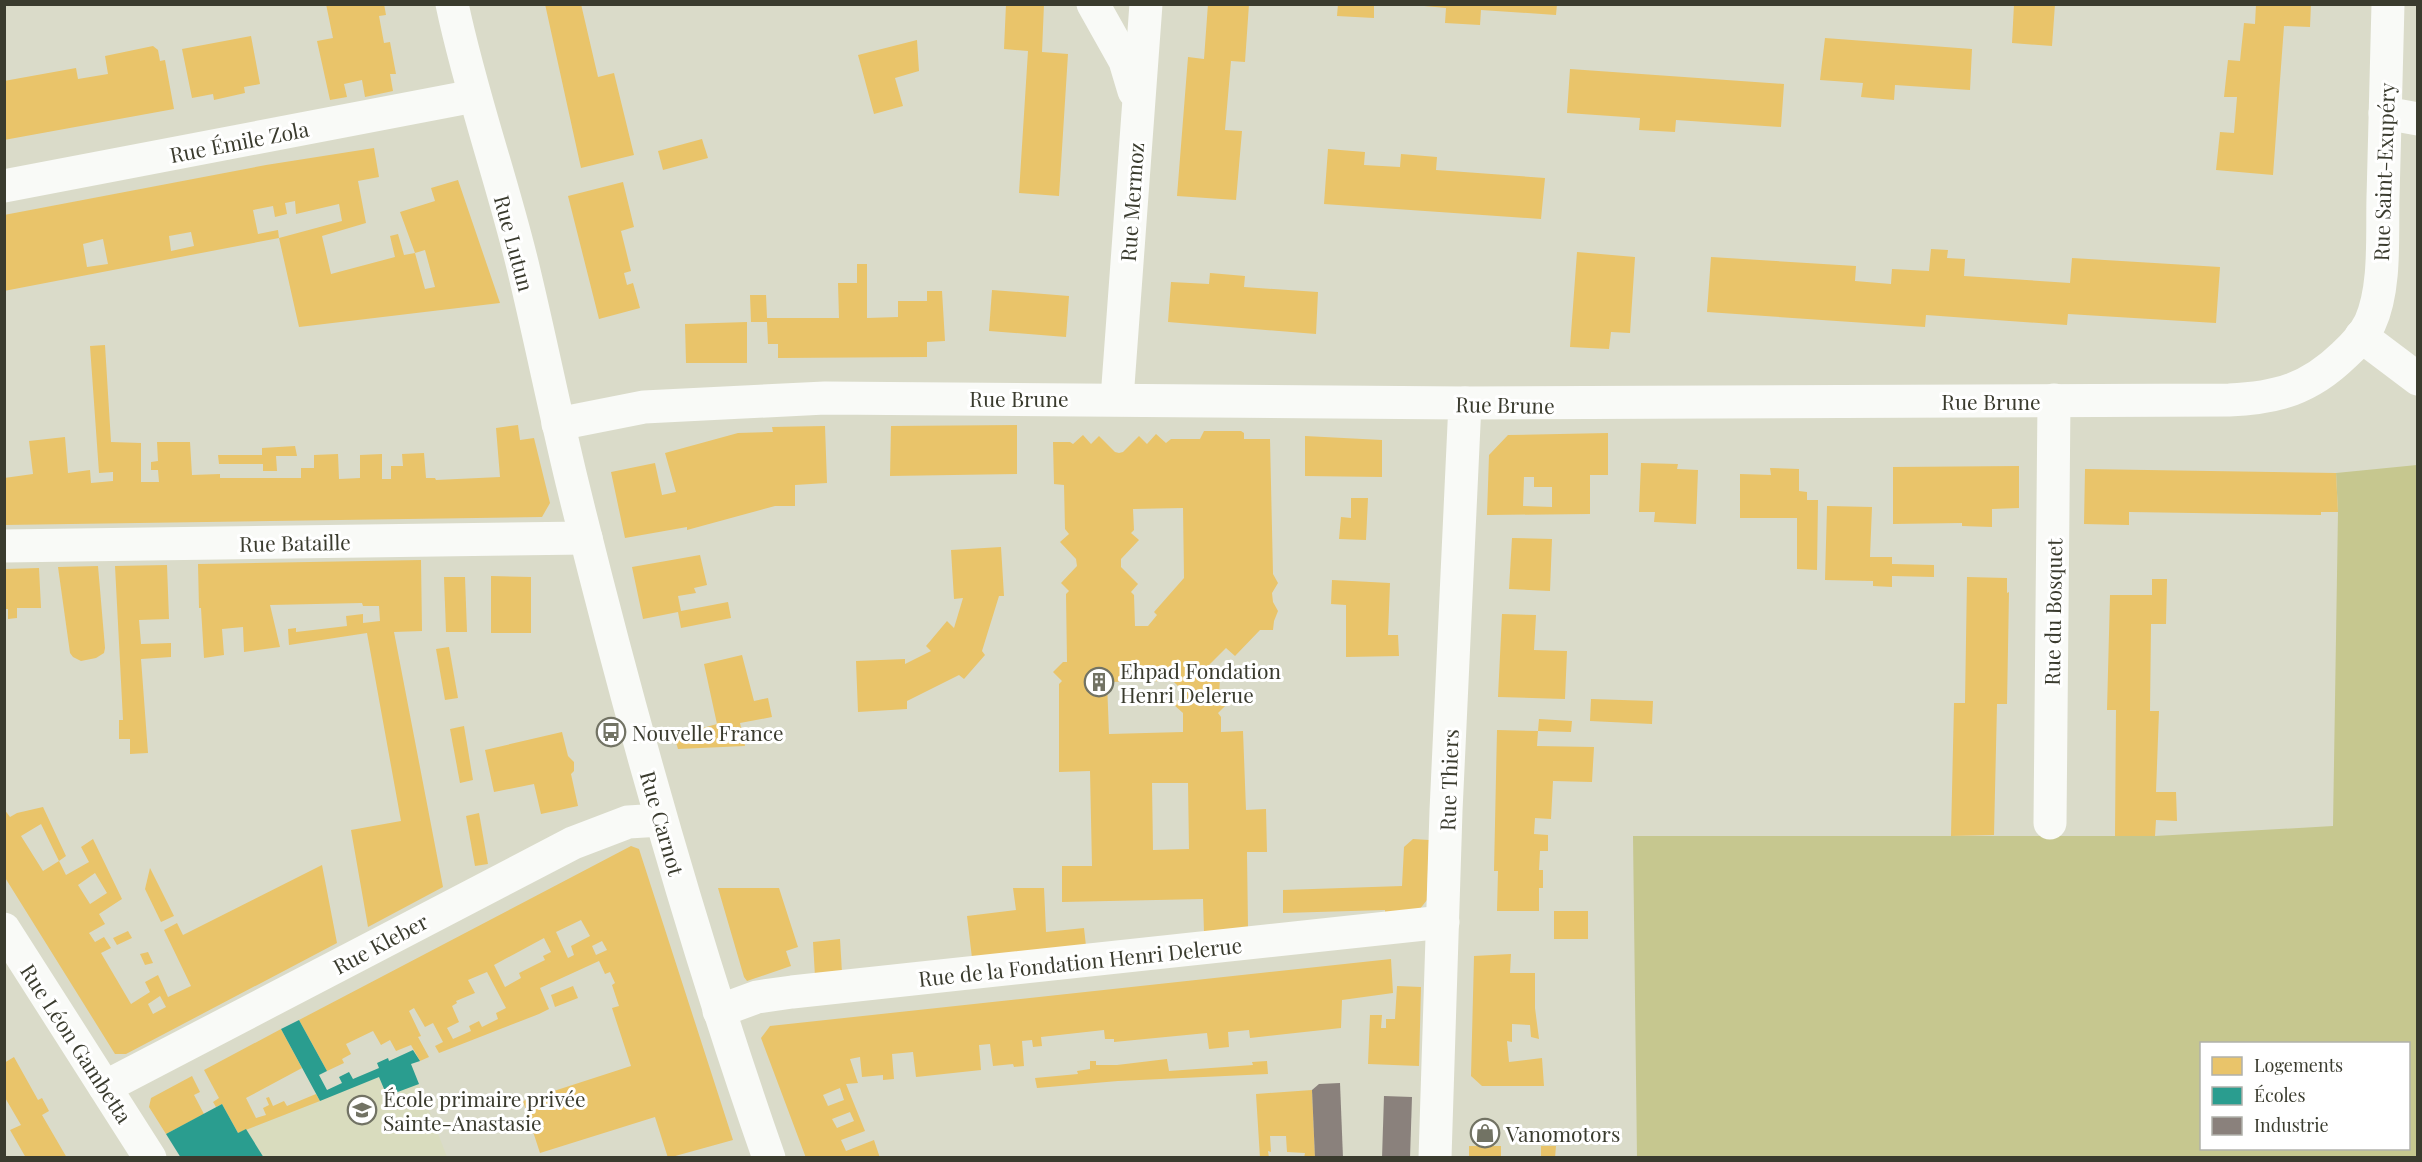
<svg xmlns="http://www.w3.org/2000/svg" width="2422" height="1162" font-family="'Playfair Display',serif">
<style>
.built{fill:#d9dcbe}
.pitch{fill:#c6c78f;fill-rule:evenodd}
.homes{fill:#e9c46a;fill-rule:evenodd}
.schools{fill:#2a9d8f}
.industry{fill:#8a817c}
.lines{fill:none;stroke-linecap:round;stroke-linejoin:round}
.minor{stroke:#f9faf7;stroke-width:33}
.tertiary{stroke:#f9faf7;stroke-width:33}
.secondary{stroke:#f9faf7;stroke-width:33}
.labels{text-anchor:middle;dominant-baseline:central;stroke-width:6;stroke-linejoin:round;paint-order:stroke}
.street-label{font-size:21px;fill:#3a3b2e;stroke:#fff}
.poi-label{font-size:21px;fill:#3a3b2e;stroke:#fff;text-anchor:start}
</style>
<rect width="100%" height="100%" fill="#dadbc9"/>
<polygon class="built" points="411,1064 447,1157 180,1156"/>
<path class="pitch" d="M2417,465V1157H1637L1633,836H2155L2333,826L2338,512L2336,473ZM2202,1044H2408V1148H2202Z"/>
<g class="homes">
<polygon points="326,4 384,4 386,15 379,16 384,43 390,42 396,74 390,74 393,91 365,97 362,80 344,84 347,97 330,100 317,41 333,38"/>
<polygon points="545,4 581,4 598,77 614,73 634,155 581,168"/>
<polygon points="1006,4 1044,4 1042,52 1068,54 1059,196 1019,193 1028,51 1004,49"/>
<polygon points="1208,4 1249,4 1245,62 1231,61 1225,130 1242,131 1236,200 1177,196 1188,57 1204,59"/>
<polygon points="1338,4 1374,4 1374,18 1337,16"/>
<polygon points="1424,4 1557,4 1556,15 1481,10 1480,25 1445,23 1446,8 1424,6"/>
<polygon points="2014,4 2055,4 2052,46 2012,43"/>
<polygon points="2256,4 2311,4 2310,27 2284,26 2273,175 2216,170 2220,132 2234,133 2237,97 2224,97 2228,60 2240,61 2244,23 2255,24"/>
<polygon points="251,36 260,84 244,87 245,93 214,100 213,94 192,98 182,49"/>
<polygon points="1825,38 1972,49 1970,90 1895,85 1894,100 1861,97 1863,83 1820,80"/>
<polygon points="917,40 919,71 895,78 903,106 874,114 858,55"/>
<polygon points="153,46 158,50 160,61 165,60 174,109 4,140 4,81 76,68 78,79 108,74 105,56"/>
<polygon points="1570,69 1784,84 1781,127 1676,120 1675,132 1639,130 1640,118 1567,113"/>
<polygon points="702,139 708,158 663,170 658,151"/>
<path d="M374,148L379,177L358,181L366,223L322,236L331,274L395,257L390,236L398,234L404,255L415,253L425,289L435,287L425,250L415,253L400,212L435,201L431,188L458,180L500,303L299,327L279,238L342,221L339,204L296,214L295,201L285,203L287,214L275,217L273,206L253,210L258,234L278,230L279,238L4,291V215L266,165ZM191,232L194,246L171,251L169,236ZM103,239L108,264L87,267L83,244Z"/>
<polygon points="1328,149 1365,152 1364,165 1400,167 1401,154 1437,157 1436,170 1545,178 1541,219 1324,204"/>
<polygon points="623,182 634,227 621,231 631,271 624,273 627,285 633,283 640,308 599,319 568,196"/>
<polygon points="1931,249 1948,250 1947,258 1965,259 1964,276 2070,283 2072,258 2220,267 2216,323 2068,314 2067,325 1926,315 1925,327 1707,312 1711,257 1856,266 1855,281 1891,284 1892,269 1929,271"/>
<polygon points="1577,252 1635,257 1630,333 1611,332 1609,349 1570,347"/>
<polygon points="857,264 867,264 867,318 898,317 898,301 927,301 927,291 942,291 945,341 927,342 927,357 778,358 778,344 768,344 767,322 751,322 750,295 766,295 767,318 839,318 838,283 857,283"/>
<polygon points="1210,273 1245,276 1244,287 1318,292 1316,334 1168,322 1171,282 1209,284"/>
<polygon points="992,290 1069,296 1066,337 989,331"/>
<polygon points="747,322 747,363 686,363 685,324"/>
<polygon points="105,345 111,442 141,443 141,482 159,482 158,470 151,470 151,462 158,461 157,442 190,442 192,475 220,474 220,478 301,478 301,468 314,468 314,455 338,454 339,479 360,478 360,455 382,454 382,479 391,479 391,466 403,466 402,454 424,453 426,478 435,478 436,480 500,477 496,428 518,425 520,440 534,438 550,503 542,517 4,525 4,478 33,474 29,441 65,437 68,473 90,470 91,483 113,481 113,472 99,473 90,346"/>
<polygon points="1017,425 1017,474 890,476 891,426"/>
<polygon points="825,426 827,483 795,485 795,506 775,506 687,530 687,527 625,538 611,472 655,463 662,495 676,492 665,453 738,433 773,432 772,427"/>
<path d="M1204,431H1241L1244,433V439H1270L1273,574L1278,583L1272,593L1273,602L1278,611L1274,621L1273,630H1260L1235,656L1226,648L1209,665L1220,677L1219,696L1227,704L1218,713L1221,717V732L1243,731L1246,810L1266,809L1267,852H1247L1248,928L1204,933L1203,899L1062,902V866H1092L1090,771L1059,772V684L1062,681L1053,672L1063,662H1067L1066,594L1069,591L1061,583L1077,566L1076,559L1060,542L1069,534L1065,529L1064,485L1054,484L1053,442H1070L1073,444L1083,435L1091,444L1099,436L1115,452L1119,453L1123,452L1139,436L1147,444L1156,434L1166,443L1171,439H1200ZM1183,508L1184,578L1154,612L1157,615L1148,626H1135L1134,595L1131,592L1138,584L1121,567V559L1139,540L1131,533L1134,530L1133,509ZM1170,678L1183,691V695L1174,705L1183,713V732L1109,734L1107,682L1166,681ZM1152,783H1188L1189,849L1153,850Z"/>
<path d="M1608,433V475H1590V514L1487,515L1489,455L1508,435ZM1524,477H1534V487H1552V507L1523,506Z"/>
<polygon points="1305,436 1382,440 1382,477 1305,476"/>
<polygon points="295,446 297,456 276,456 277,471 263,471 263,464 219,464 218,455 262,455 262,448"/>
<polygon points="1641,463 1678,464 1677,469 1698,470 1696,524 1654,522 1655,512 1639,512"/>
<polygon points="2019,466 2019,508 1992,509 1992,527 1962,526 1962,523 1893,524 1893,467"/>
<polygon points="1770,468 1799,469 1799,491 1807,492 1807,500 1818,500 1817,570 1797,569 1797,518 1740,518 1740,474 1771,475"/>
<polygon points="2085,469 2336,473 2338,512 2321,512 2321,515 2129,512 2129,525 2084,524"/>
<polygon points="1351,498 1368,498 1366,540 1339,539 1341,517 1351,518"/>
<polygon points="1827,506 1872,507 1870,557 1892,557 1892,564 1934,565 1934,577 1892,576 1892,587 1873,586 1873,581 1825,580"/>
<polygon points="1512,538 1552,539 1550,591 1509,589"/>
<polygon points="1001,547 1004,596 999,596 982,651 985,655 964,679 959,675 907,701 907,709 858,712 856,661 905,659 905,664 931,651 926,646 947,621 954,628 963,598 954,599 951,550"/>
<polygon points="700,555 707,585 694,588 696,593 678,596 681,611 728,602 731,618 681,628 678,612 643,619 632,567"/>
<polygon points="421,560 422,631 394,632 443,887 368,927 351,830 401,821 367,633 289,645 288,629 296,628 296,632 347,626 346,616 363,614 363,623 380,621 379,606 363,606 362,603 270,605 280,647 244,652 243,627 222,629 224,655 204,658 201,608 199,608 198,564"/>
<polygon points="167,565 169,619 139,620 141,644 171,643 171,657 141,659 148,753 130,754 130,739 119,739 119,720 123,720 115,566"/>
<polygon points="98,566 105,648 104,653 96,658 81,661 73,657 70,653 58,567"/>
<polygon points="39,568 41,608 17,608 17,618 8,619 8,609 5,609 5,569"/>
<polygon points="491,576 531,577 531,633 491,633"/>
<polygon points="444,577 465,577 467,632 446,632"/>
<polygon points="1967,577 2007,578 2007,593 2009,592 2007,704 1997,704 1994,835 1951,836 1954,703 1965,703"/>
<polygon points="2152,579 2167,579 2166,624 2151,624 2150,711 2159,711 2156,792 2176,792 2177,821 2156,820 2155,836 2115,836 2116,710 2107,710 2110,595 2152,595"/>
<polygon points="1332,580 1390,583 1388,635 1398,635 1399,656 1346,657 1346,605 1331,604"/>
<polygon points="1502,614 1536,615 1534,650 1567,651 1565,699 1498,697"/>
<polygon points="449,647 458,698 445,700 436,649"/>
<polygon points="742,655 754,701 768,698 772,717 740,723 745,746 678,749 674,736 717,724 704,664"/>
<polygon points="1591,699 1653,701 1652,724 1590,721"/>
<polygon points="1539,719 1572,721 1571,732 1538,731"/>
<polygon points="464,726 473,780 460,783 450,729"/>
<polygon points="1497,730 1538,731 1537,746 1594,747 1592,782 1553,781 1551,819 1535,818 1534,834 1548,835 1548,851 1540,851 1539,870 1543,870 1543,888 1539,888 1539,911 1497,911 1498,871 1494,871"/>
<polygon points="562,732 568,756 574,762 574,771 571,774 578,806 541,814 534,784 494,792 485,750"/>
<path d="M43,807L66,856L59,861L41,824L21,836L43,871L59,861L66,875L89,862L81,847L93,839L122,899L99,914L105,924L89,933L95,942L104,937L111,948L101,953L131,1004L150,992L145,982L158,975L168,997L191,986L164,930L177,923L183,935L322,865L337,943L126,1054H115L4,876V809L10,817L17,813ZM95,873L107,893L90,904L78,885ZM160,996L166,1007L153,1014L148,1004Z"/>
<polygon points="479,813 488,864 475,866 466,816"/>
<polygon points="1413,839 1429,840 1427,900 1419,910 1385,914 1385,910 1283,913 1283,890 1402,886 1404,847"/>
<path d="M631,846L639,849L733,1140L668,1158L655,1117L540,1153L523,1101L631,1066L612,1008L619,1006L612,985L615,983L610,972L605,974L599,961L540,988L549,1009L539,1014L439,1053L435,1046L443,1042L433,1023L425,1027L414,1008L409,1011L421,1036L418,1037L429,1057L420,1061L411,1045L396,1051L390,1040L381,1045L373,1031L346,1044L351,1054L342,1059L344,1063L327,1071L299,1020ZM581,920L590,936L571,946L574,955L568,958L556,932ZM544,938L551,952L543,956L545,960L519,973L521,978L505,987L494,965ZM602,941L607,950L596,955L592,946ZM487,972L506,1008L496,1013L498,1019L482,1027L479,1021L469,1026L471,1031L453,1039L447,1028L459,1022L452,1006L457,1003L456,1001L475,993L468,980Z"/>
<polygon points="150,868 174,916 161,922 145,889"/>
<polygon points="718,888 779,888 798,947 786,951 791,966 747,981 744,977"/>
<polygon points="1013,888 1044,888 1046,932 1084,928 1086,946 972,958 967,916 1016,910"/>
<rect x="1554" y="911" width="34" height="28"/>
<polygon points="128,931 132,938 117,945 113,938"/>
<polygon points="840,939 842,973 815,977 813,942"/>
<polygon points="148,952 153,963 145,965 140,954"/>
<polygon points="1511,954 1510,973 1535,973 1535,1008 1539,1039 1531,1037 1530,1025 1512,1024 1512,1042 1507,1041 1509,1062 1542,1058 1544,1086 1482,1086 1471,1076 1474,956"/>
<path d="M1391,959L1393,993L1342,1000L1341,1028L1250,1038L1249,1030L1228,1032L1229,1047L1209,1049L1207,1033L1114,1042V1039H1105L1104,1030L1041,1037L1042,1046L1033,1047L1032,1040L1022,1041L1024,1066L1014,1067L1013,1064L993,1066L990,1044L979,1045L981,1070L916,1077L913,1052L892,1054L894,1079L883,1080V1075L862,1077L860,1057L850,1059L858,1083L846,1084L865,1131L841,1140L846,1151L874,1140L880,1158H806L761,1038L770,1026ZM840,1088L844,1100L828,1106L823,1095ZM850,1112L854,1121L837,1128L832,1119Z"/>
<polygon points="573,986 578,998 555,1007 551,995"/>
<polygon points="1397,986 1421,987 1419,1066 1368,1064 1370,1015 1382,1015 1381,1028 1386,1028 1386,1019 1395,1019"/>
<polygon points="281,1029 302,1068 246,1098 256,1118 266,1115 263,1108 269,1105 266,1098 269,1097 273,1106 284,1101 287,1106 316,1094 320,1101 238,1133 222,1104 216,1107 213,1102 219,1098 204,1070"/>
<polygon points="14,1057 38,1100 42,1098 49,1111 42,1115 67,1158 26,1158 10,1130 21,1125 4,1096 4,1063"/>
<polygon points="1167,1059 1169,1071 1253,1065 1252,1062 1267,1061 1268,1074 1118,1081 1037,1088 1035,1078 1078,1074 1077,1071 1090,1069 1090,1061 1096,1061 1096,1065 1117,1065"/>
<polygon points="192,1076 200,1092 194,1095 204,1114 166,1134 149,1107 151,1098"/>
<polygon points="1312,1090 1315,1158 1304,1158 1305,1153 1287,1152 1286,1136 1270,1136 1271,1152 1268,1151 1269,1158 1260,1158 1256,1094"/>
<rect x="1469" y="1146" width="32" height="12"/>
<polygon points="1541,1146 1556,1146 1555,1158 1541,1158"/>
</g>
<g class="schools">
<polygon points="299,1020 327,1071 319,1075 327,1090 342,1083 339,1077 349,1072 353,1079 379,1068 377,1063 388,1058 389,1061 413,1050 420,1061 411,1064 419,1084 387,1096 379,1077 320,1101 281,1029"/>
<polygon points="222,1104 238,1133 246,1129 264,1158 181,1158 166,1134"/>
</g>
<g class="industry">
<polygon points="1340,1083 1343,1158 1315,1158 1312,1090 1319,1084"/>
<polygon points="1384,1096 1412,1097 1410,1158 1382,1158"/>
</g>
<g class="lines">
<g class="minor">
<polyline points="1093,4 1125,61 1134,91"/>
<polyline points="2385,113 2418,119"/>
<polyline points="4,186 474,96"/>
<polyline points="2361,336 2418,379"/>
<polyline points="1117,399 1146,4"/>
<polyline points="4,546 586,538"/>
<polyline points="2050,823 2054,400"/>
<polyline points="4,929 150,1158"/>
<polyline points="719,1011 757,997 792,992 1443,922"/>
<polyline points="105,1087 573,843 628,822 661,820"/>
</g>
<path class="tertiary" d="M1465,403L2229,400C2277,398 2309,389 2344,355C2354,346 2364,335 2370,323C2386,288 2382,235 2383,197C2385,133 2386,69 2388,4"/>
<g class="secondary">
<path d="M452,4C471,95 503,182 524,271C541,342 555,412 572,482C628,710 691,936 769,1158"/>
<polyline points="558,424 644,407 825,398 1465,403 1446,811 1435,1158"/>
</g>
</g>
<defs>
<g id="building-ring" transform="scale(1.5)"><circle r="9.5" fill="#fff" stroke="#727364" stroke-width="1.5"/><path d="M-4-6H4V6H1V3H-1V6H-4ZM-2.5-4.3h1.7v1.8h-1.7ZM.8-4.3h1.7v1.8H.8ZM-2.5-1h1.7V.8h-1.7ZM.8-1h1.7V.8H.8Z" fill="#727364"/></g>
<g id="bus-ring" transform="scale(1.5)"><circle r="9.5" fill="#fff" stroke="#727364" stroke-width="1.5"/><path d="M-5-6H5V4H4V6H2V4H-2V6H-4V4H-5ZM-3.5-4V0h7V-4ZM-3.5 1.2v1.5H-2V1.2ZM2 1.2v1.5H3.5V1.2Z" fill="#727364"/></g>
<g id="school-ring" transform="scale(1.5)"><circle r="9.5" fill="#fff" stroke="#727364" stroke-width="1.5"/><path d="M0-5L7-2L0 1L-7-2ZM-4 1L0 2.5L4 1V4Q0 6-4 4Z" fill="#727364"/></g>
<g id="shop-ring" transform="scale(1.5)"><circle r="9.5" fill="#fff" stroke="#727364" stroke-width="1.5"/><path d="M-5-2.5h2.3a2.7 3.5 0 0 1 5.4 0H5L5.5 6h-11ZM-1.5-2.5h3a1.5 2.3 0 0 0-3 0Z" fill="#727364"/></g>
</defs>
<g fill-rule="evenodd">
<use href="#building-ring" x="1099" y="682"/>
<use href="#bus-ring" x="611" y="732"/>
<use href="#school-ring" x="362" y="1110"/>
<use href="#shop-ring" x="1485" y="1133"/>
</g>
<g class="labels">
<g class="street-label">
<text transform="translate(239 141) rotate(-11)">Rue Émile Zola</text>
<text transform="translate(2383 172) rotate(-88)">Rue Saint-Exupéry</text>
<text transform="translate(1131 202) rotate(-86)">Rue Mermoz</text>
<text transform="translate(515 243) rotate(75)">Rue Lutun</text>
<text x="1019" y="398">Rue Brune</text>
<text x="1991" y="401">Rue Brune</text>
<text transform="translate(1505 404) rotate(1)">Rue Brune</text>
<text transform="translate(295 542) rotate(-1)">Rue Bataille</text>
<text transform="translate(2052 612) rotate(-89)">Rue du Bosquet</text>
<text transform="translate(1448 780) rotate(-88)">Rue Thiers</text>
<text transform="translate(663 823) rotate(74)">Rue Carnot</text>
<text transform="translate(380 943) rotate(-28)">Rue Kleber</text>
<text transform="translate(1080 961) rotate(-6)">Rue de la Fondation Henri Delerue</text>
<text transform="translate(77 1043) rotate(57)">Rue Léon Gambetta</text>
</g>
<g class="poi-label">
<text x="1120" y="670">Ehpad Fondation<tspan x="1120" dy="24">Henri Delerue</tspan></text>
<text x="632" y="732">Nouvelle France</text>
<text x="383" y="1098">École primaire privée<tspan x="383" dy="24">Sainte-Anastasie</tspan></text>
<text x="1506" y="1133">Vanomotors</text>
</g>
</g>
<rect width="2422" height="1162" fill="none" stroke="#3a3b2e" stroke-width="12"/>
<rect x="2200" y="1042" width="210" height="108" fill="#ffffff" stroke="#b0b1ab" stroke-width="1.5"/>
<rect x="2212" y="1057" width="30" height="18" fill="#e9c46a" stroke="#b0b1ab" stroke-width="1.5"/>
<text x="2254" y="1072" font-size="18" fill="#3a3b2e">Logements</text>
<rect x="2212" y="1087" width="30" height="18" fill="#2a9d8f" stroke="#b0b1ab" stroke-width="1.5"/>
<text x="2254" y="1102" font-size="18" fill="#3a3b2e">Écoles</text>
<rect x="2212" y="1117" width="30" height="18" fill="#8a817c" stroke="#b0b1ab" stroke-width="1.5"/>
<text x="2254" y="1132" font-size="18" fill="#3a3b2e">Industrie</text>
</svg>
